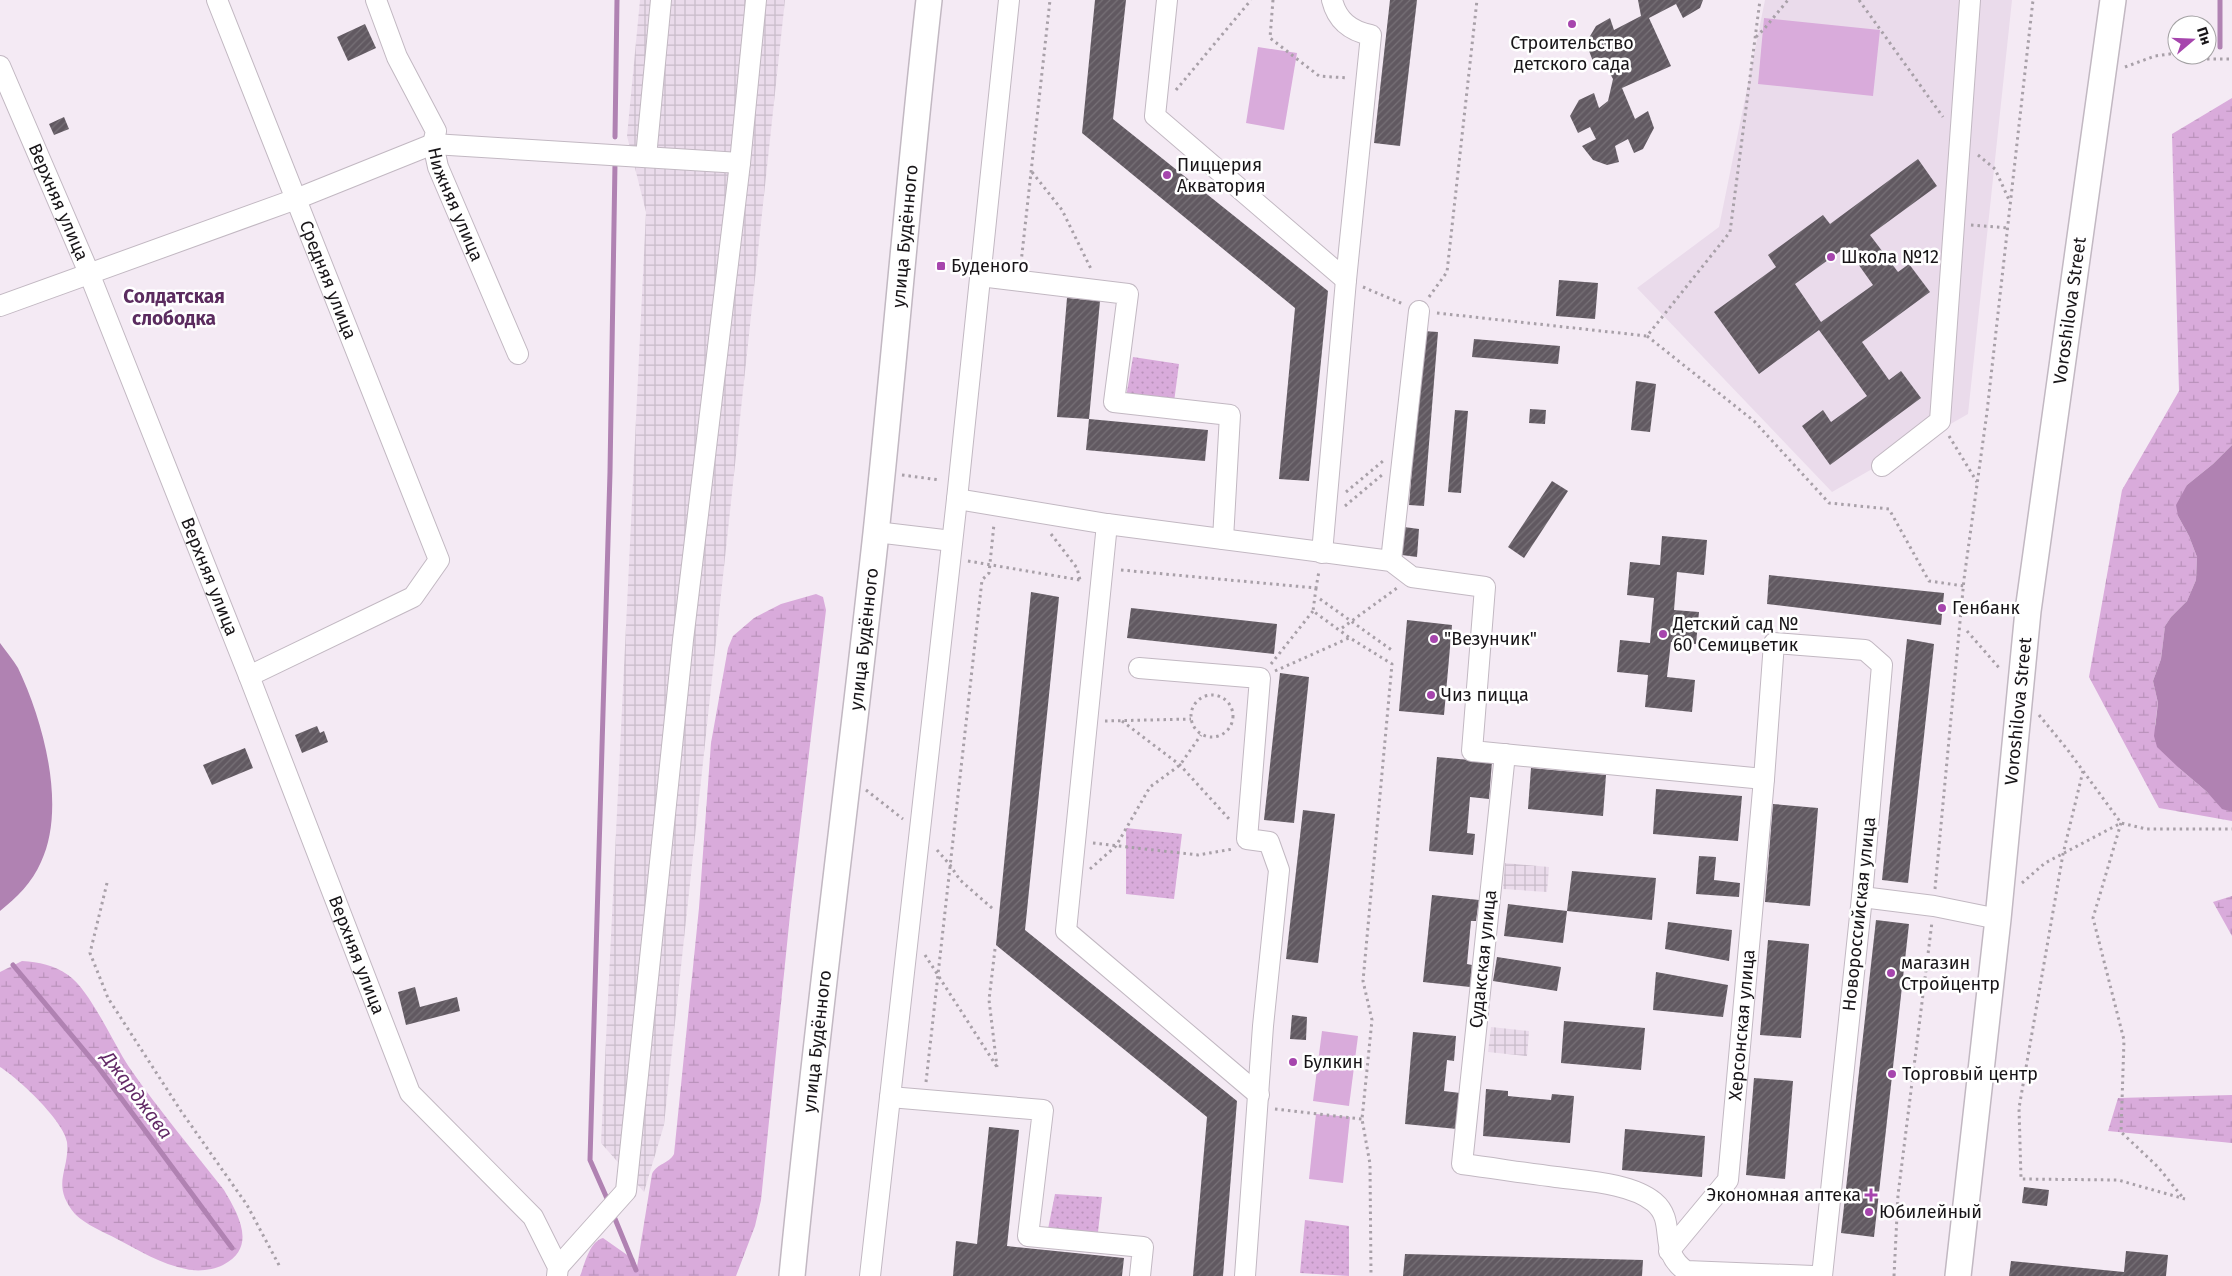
<svg xmlns="http://www.w3.org/2000/svg" width="2232" height="1276" font-family="'Fira Sans',sans-serif">
<style>
.built{fill:#eadbeb}
.industrial{fill:url(#industrial-grid)}
.wetland{fill:url(#wetland-marsh)}
.park{fill:url(#park-dots)}
.pitch{fill:#d9abdb}
.water{fill:#b082b2}
.lines{fill:none;stroke-linecap:round;stroke-linejoin:round}
.stream{stroke:#b082b2;stroke-width:5}
.building{fill:url(#building-hatch);fill-rule:evenodd}
.minor-casing{stroke:#c2b8c2;stroke-width:22}
.major-casing{stroke:#c2b8c2;stroke-width:28}
.path{stroke:#a8a0a8;stroke-width:3;stroke-dasharray:2.5 4;stroke-linecap:butt}
.minor{stroke:#fff;stroke-width:20}
.major{stroke:#fff;stroke-width:25}
.poi-dot{fill:#a645ad;stroke:#fff;stroke-width:2}
.labels{text-anchor:middle;dominant-baseline:central;stroke-width:5;stroke-linejoin:round;paint-order:stroke}
.poi-label{font-size:18px;fill:#181518;stroke:#fff;text-anchor:start}
.street-label{font-size:18px;fill:#181518;stroke:#fff}
.neighbourhood-label{font-size:19px;font-weight:bold;fill:#5b2c5f;stroke:#fff}
.water-label{font-size:19px;font-style:italic;fill:#622966;stroke:#fff}
</style>
<defs>
<pattern id="industrial-grid" width="8" height="8" patternUnits="userSpaceOnUse" patternTransform="scale(1.25)"><rect width="8" height="8" fill="#eadbeb"/><path d="M0 4h8M4 0v8" fill="none" stroke="#c8bbc9"/></pattern>
<pattern id="wetland-marsh" width="20" height="14" patternUnits="userSpaceOnUse" patternTransform="scale(1.25)"><rect width="20" height="14" fill="#d9abdb"/><path d="M1 5h8M5 5V1M11 12h8M15 12V8" fill="none" stroke="#ba92bb"/></pattern>
<pattern id="park-dots" width="8" height="8" patternUnits="userSpaceOnUse" patternTransform="scale(1.25)"><rect width="8" height="8" fill="#d9abdb"/><path d="M2 2h.1M6 6h.1" fill="none" stroke="#ba92bb" stroke-width="1.8" stroke-linecap="round"/></pattern>
<pattern id="building-hatch" width="6" height="6" patternUnits="userSpaceOnUse" patternTransform="scale(1.25)"><rect width="6" height="6" fill="#615961"/><path d="M-1 1l2-2M0 6l6-6M5 7l2-2" fill="none" stroke="#777177"/></pattern>
</defs>
<rect width="100%" height="100%" fill="#f4eaf4"/>
<polygon class="built" points="1765,0 2012,0 1968,414 1832,492 1637,288 1719,227"/>
<g class="industrial">
<polygon points="640,0 785,0 664,1125 644,1192 601,1143 646,212 627,136"/>
<polygon points="1505,863 1549,867 1547,892 1503,889"/>
<polygon points="1491,1027 1529,1031 1527,1056 1488,1052"/>
</g>
<g class="wetland">
<polygon points="2232,98 2232,445 2213,464 2187,485 2178,516 2189,536 2197,557 2196,580 2187,601 2171,617 2165,626 2161,659 2153,681 2158,703 2155,725 2179,768 2206,791 2222,808 2232,812 2232,821 2159,808 2089,677 2122,490 2179,391 2172,134"/>
<path d="M816,594L823,597L826,610L791,905L761,1200L755,1226L736,1276H580C585,1264 589,1242 603,1238L630,1257L634,1258L637,1267L652,1174C657,1163 669,1164 674,1154L699,908L711,743L728,648L733,636L754,618L781,604Z"/>
<polygon points="2232,896 2232,936 2213,902"/>
<path d="M22,961C39,962 54,965 68,975C90,990 113,1043 129,1067C158,1109 192,1149 224,1190C238,1214 258,1247 223,1265C213,1270 198,1272 186,1269C161,1264 140,1251 117,1239C104,1232 86,1225 75,1214C50,1184 70,1171 67,1142C64,1121 18,1078 0,1067V972Z"/>
<polygon points="2232,1095 2232,1143 2108,1131 2118,1098"/>
</g>
<g class="park">
<polygon points="1133,357 1179,364 1174,402 1126,397"/>
<polygon points="1126,828 1182,834 1174,899 1126,894"/>
<polygon points="1055,1194 1102,1197 1098,1232 1048,1229"/>
<polygon points="1305,1220 1349,1226 1349,1276 1300,1273"/>
</g>
<g class="pitch">
<polygon points="1764,18 1880,30 1873,96 1758,84"/>
<polygon points="1258,47 1297,53 1284,130 1246,123"/>
<polygon points="1322,1031 1358,1036 1349,1106 1313,1101"/>
<polygon points="1316,1114 1350,1117 1343,1183 1309,1179"/>
</g>
<g class="water">
<polygon points="2232,445 2232,812 2222,809 2206,791 2179,768 2157,747 2154,736 2158,703 2153,681 2161,659 2165,626 2171,617 2187,601 2196,580 2197,557 2189,536 2178,516 2176,505 2187,485 2213,464"/>
<path d="M0,643C6,651 13,660 18,668C43,720 67,807 41,862C32,883 17,897 0,911Z"/>
</g>
<g class="lines">
<g class="stream">
<polyline points="2220,0 2220,47"/>
<polyline points="615,137 617,0"/>
<polyline points="13,965 98,1067 232,1248"/>
<polyline points="609,1203 590,1160 610,472 615,163"/>
<polyline points="613,1214 636,1270"/>
</g>
</g>
<g class="building">
<polygon points="1095,0 1126,0 1113,119 1328,291 1309,481 1279,479 1295,308 1082,133"/>
<polygon points="1390,0 1417,0 1400,146 1374,143"/>
<polygon points="1638,0 1703,0 1700,8 1683,18 1676,4 1649,18 1671,66 1622,88 1635,119 1648,111 1654,128 1643,149 1634,153 1628,139 1615,146 1619,162 1607,165 1593,160 1582,146 1596,139 1590,127 1578,133 1570,116 1579,100 1594,93 1599,108 1608,101 1613,79 1601,58 1594,64 1586,43 1596,26 1610,18 1614,30 1641,16"/>
<polygon points="365,24 376,48 348,61 337,37"/>
<polygon points="64,117 69,129 54,135 49,124"/>
<path d="M1918,159L1937,186L1870,235L1898,272L1909,264L1930,292L1862,342L1889,380L1901,371L1921,398L1830,465L1802,426L1823,410L1831,422L1867,396L1819,330L1759,374L1714,312L1776,267L1768,255L1823,215L1830,224ZM1846,247L1873,285L1821,322L1795,284Z"/>
<polygon points="1559,280 1598,283 1595,319 1556,316"/>
<polygon points="1067,298 1100,301 1089,419 1057,417"/>
<polygon points="1423,331 1438,332 1424,506 1409,505"/>
<polygon points="1474,339 1560,346 1558,364 1472,357"/>
<polygon points="1636,381 1656,384 1650,432 1631,430"/>
<polygon points="1530,409 1546,410 1545,424 1529,423"/>
<polygon points="1455,410 1468,411 1461,493 1448,492"/>
<polygon points="1089,419 1208,430 1205,461 1086,450"/>
<polygon points="1552,481 1568,491 1524,558 1508,547"/>
<polygon points="1404,527 1419,529 1417,557 1402,555"/>
<polygon points="1662,536 1707,540 1704,575 1677,572 1674,610 1699,612 1696,644 1671,642 1667,677 1695,680 1692,712 1645,707 1648,675 1617,672 1620,640 1650,643 1654,598 1627,595 1630,562 1660,565"/>
<polygon points="1769,575 1944,593 1941,625 1767,604"/>
<polygon points="1031,592 1059,597 1025,930 1237,1101 1223,1276 1193,1276 1207,1117 996,945"/>
<polygon points="1131,608 1277,624 1274,654 1127,638"/>
<polygon points="1407,620 1452,625 1444,715 1399,711"/>
<polygon points="1907,639 1934,644 1908,883 1882,880"/>
<polygon points="1280,673 1309,677 1294,823 1264,820"/>
<polygon points="317,726 320,733 324,731 328,742 302,753 295,735"/>
<polygon points="245,748 253,768 212,785 203,765"/>
<polygon points="1437,757 1492,762 1489,799 1470,797 1467,833 1475,834 1473,855 1429,851"/>
<polygon points="1531,768 1606,775 1603,816 1528,809"/>
<polygon points="1656,789 1742,796 1738,841 1653,834"/>
<polygon points="1773,804 1818,808 1810,906 1765,902"/>
<polygon points="1303,810 1335,814 1318,963 1286,959"/>
<polygon points="1699,856 1716,857 1714,880 1740,883 1739,897 1696,894"/>
<polygon points="1572,871 1656,878 1652,920 1567,911"/>
<polygon points="1432,895 1479,900 1476,921 1471,921 1467,964 1472,965 1470,987 1423,982"/>
<polygon points="1508,904 1567,911 1563,943 1504,936"/>
<polygon points="1876,920 1909,924 1874,1237 1841,1233"/>
<polygon points="1668,922 1732,930 1729,961 1665,949"/>
<polygon points="1768,940 1809,944 1801,1038 1760,1035"/>
<polygon points="1497,957 1561,967 1557,991 1493,981"/>
<polygon points="1656,972 1728,985 1723,1017 1653,1010"/>
<polygon points="415,987 420,1007 457,997 460,1011 406,1025 398,992"/>
<polygon points="1292,1015 1307,1017 1306,1040 1290,1039"/>
<polygon points="1564,1021 1645,1028 1641,1070 1561,1063"/>
<polygon points="1413,1032 1456,1036 1454,1061 1447,1060 1444,1091 1460,1093 1457,1129 1405,1124"/>
<polygon points="1754,1078 1793,1081 1785,1179 1746,1175"/>
<polygon points="1486,1089 1508,1091 1508,1096 1551,1100 1552,1094 1574,1096 1570,1143 1483,1136"/>
<polygon points="989,1127 1019,1130 1007,1246 1124,1258 1122,1276 953,1276 956,1241 977,1244"/>
<polygon points="1625,1129 1705,1136 1702,1177 1622,1170"/>
<polygon points="2024,1187 2049,1190 2047,1206 2022,1203"/>
<polygon points="2126,1251 2168,1255 2166,1276 2009,1276 2011,1261 2124,1272"/>
<polygon points="1405,1254 1643,1260 1642,1276 1403,1276"/>
</g>
<g class="lines">
<g class="minor-casing">
<g id="minor">
<path id="s1" d="M217,0L439,560L413,597L249,676"/>
<path id="s2" d="M376,0L397,57L436,131L433,144L438,167L518,354"/>
<polyline points="1167,0 1155,116 1346,280"/>
<path id="s3" d="M0,66L89,273L249,676L410,1093L533,1217L558,1267L557,1276"/>
<polyline points="646,157 661,0"/>
<polyline points="980,276 1128,294 1114,402 1230,415 1223,539"/>
<polyline points="0,306 296,199 433,144 740,163"/>
<polyline points="1882,466 1940,421 1970,0"/>
<polyline points="957,499 1107,524 1391,561 1412,577 1485,587 1472,751 1764,779"/>
<polyline points="1107,524 1066,931 1259,1095"/>
<polyline points="876,532 952,541"/>
<path d="M1322,553L1346,280L1371,35C1350,31 1337,20 1332,0"/>
<polyline points="1391,561 1419,311"/>
<polyline points="1139,668 1260,678 1247,839 1269,842 1279,870 1263,1026 1245,1276"/>
<path d="M1505,754L1462,1164C1493,1168 1524,1173 1556,1177C1585,1181 1631,1183 1654,1202C1678,1222 1656,1250 1686,1271L1813,1276"/>
<polyline points="1862,897 1934,906 1998,919"/>
<polyline points="890,1097 1043,1110 1028,1236 1143,1247 1140,1276"/>
<path id="s4" d="M1669,1251L1728,1180L1764,779L1774,643L1865,650L1882,665L1862,897L1822,1276"/>
<polyline points="558,1267 626,1191 683,640 740,163 756,0"/>
<polyline points="870,1276 957,499 1009,0"/>
</g>
</g>
<g class="major-casing">
<g id="major">
<path id="s5" d="M792,1276C816,1028 849,781 876,533C895,355 909,177 929,0"/>
<path id="s6" d="M1958,1276L1998,919L2028,611L2113,0"/>
</g>
</g>
<g class="path">
<polyline points="1273,0 1270,38 1319,76 1348,78"/>
<polyline points="1859,0 1943,117"/>
<polyline points="1756,37 1764,29 1788,0"/>
<polyline points="2188,55 2204,59 2232,59"/>
<polyline points="2125,67 2155,56 2177,53"/>
<polyline points="1176,90 1251,0"/>
<polyline points="1978,155 1995,169 2010,202"/>
<polyline points="1032,172 1062,210 1092,271"/>
<polyline points="1971,225 2008,228"/>
<polyline points="1021,263 1050,0"/>
<polyline points="1363,287 1403,304"/>
<polyline points="1429,297 1447,272 1477,0"/>
<polyline points="1437,313 1647,336 1730,232 1760,0"/>
<polyline points="1647,336 1754,421 1829,503 1889,509 1929,581 1964,586"/>
<polyline points="1949,436 1977,482"/>
<polyline points="902,475 940,480"/>
<polyline points="1346,492 1383,461"/>
<polyline points="1345,506 1382,475"/>
<polyline points="1051,534 1077,568 1080,580"/>
<polyline points="968,561 1080,580"/>
<polyline points="1121,570 1316,588 1319,571"/>
<polyline points="1316,588 1313,611 1350,638 1392,664 1363,981 1372,1020 1362,1119 1370,1164 1371,1276"/>
<polyline points="1320,599 1393,651"/>
<polyline points="1342,628 1397,588"/>
<polyline points="1967,631 2001,670"/>
<polyline points="1271,664 1313,611"/>
<polyline points="1275,671 1349,638"/>
<circle cx="1212" cy="716" r="21"/>
<polyline points="2039,715 2067,749 2121,823 2146,829 2232,829"/>
<polyline points="1105,721 1191,719"/>
<polyline points="1122,721 1180,765 1230,820"/>
<polyline points="2083,771 2063,854 2019,1108 2021,1179 2118,1180 2185,1199"/>
<polyline points="866,790 903,819"/>
<polyline points="2121,823 2093,918 2124,1040 2121,1132 2158,1167 2184,1199"/>
<polyline points="1093,843 1198,855 1233,849"/>
<polyline points="937,850 950,865 960,880 993,909"/>
<polyline points="1090,869 1116,846 1150,787 1180,765 1201,735"/>
<polyline points="107,883 90,953 108,998 181,1111 247,1205 280,1267"/>
<polyline points="2022,883 2045,863 2121,823"/>
<polyline points="1935,889 1964,579 1987,412 2033,0"/>
<polyline points="995,949 989,1000 997,1067"/>
<polyline points="925,955 997,1067"/>
<polyline points="926,1082 982,580 989,573 994,524"/>
<polyline points="1275,1109 1362,1119"/>
<polyline points="1894,1276 1898,1195 1932,922"/>
</g>
<use href="#minor" class="minor"/>
<use href="#major" class="major"/>
</g>
<g class="poi-dot">
<circle cx="1572" cy="24" r="5"/>
<circle cx="1167" cy="175" r="5"/>
<circle cx="1831" cy="257" r="5"/>
<rect x="936" y="261" width="10" height="10" rx="2.5"/>
<circle cx="1942" cy="608" r="5"/>
<circle cx="1663" cy="634" r="5"/>
<circle cx="1434" cy="639" r="5"/>
<circle cx="1431" cy="695" r="5"/>
<circle cx="1891" cy="973" r="5"/>
<circle cx="1293" cy="1062" r="5"/>
<circle cx="1892" cy="1074" r="5"/>
<path d="M1868.5 1187.5h5v5h5v5h-5v5h-5v-5h-5v-5h5z"/>
<circle cx="1869" cy="1212" r="5"/>
</g>
<g class="labels">
<g class="poi-label">
<text x="1572" y="43" text-anchor="middle">Строительство<tspan x="1572" dy="21">детского сада</tspan></text>
<text x="1177" y="165">Пиццерия<tspan x="1177" dy="21">Акватория</tspan></text>
<text x="1841" y="257">Школа №12</text>
<text x="951" y="266">Буденого</text>
<text x="1952" y="608">Генбанк</text>
<text x="1673" y="624">Детский сад №<tspan x="1673" dy="21">60 Семицветик</tspan></text>
<text x="1444" y="639">"Везунчик"</text>
<text x="1441" y="695">Чиз пицца</text>
<text x="1901" y="963">магазин<tspan x="1901" dy="21">Стройцентр</tspan></text>
<text x="1303" y="1062">Булкин</text>
<text x="1902" y="1074">Торговый центр</text>
<text x="1861" y="1195" text-anchor="end">Экономная аптека</text>
<text x="1879" y="1212">Юбилейный</text>
</g>
<g class="street-label">
<text stroke="none"><textPath href="#s3" startOffset="148">Верхняя улица</textPath></text>
<text stroke="none"><textPath href="#s2" startOffset="222">Нижняя улица</textPath></text>
<text stroke="none"><textPath href="#s5" startOffset="1046">улица Будённого</textPath></text>
<text stroke="none"><textPath href="#s1" startOffset="301">Средняя улица</textPath></text>
<text stroke="none"><textPath href="#s6" startOffset="972">Voroshilova Street</textPath></text>
<text stroke="none"><textPath href="#s3" startOffset="552">Верхняя улица</textPath></text>
<text stroke="none"><textPath href="#s5" startOffset="641">улица Будённого</textPath></text>
<text stroke="none"><textPath href="#s6" startOffset="568">Voroshilova Street</textPath></text>
<text transform="translate(1859 914) rotate(-84)">Новороссийская улица</text>
<text stroke="none"><textPath href="#s3" startOffset="958">Верхняя улица</textPath></text>
<text transform="translate(1483 959) rotate(-84)">Судакская улица</text>
<text stroke="none"><textPath href="#s4" startOffset="248">Херсонская улица</textPath></text>
<text stroke="none"><textPath href="#s5" startOffset="236">улица Будённого</textPath></text>
</g>
<g class="neighbourhood-label">
<text x="174" y="296">Солдатская<tspan x="174" dy="22">слободка</tspan></text>
</g>
<g class="water-label">
<text transform="translate(137 1095) rotate(53)">Джарджава</text>
</g>
</g>
<g transform="translate(2192 40) rotate(71)"><circle r="24" fill="#ffffff" stroke="#a3a1a3"/>
<path d="M0-4L9 19L0 12L-9 19Z" fill="#a645ad"/>
<text y="-8" font-size="14" font-weight="bold" text-anchor="middle" fill="#181518">Пн</text>
</g>
</svg>
